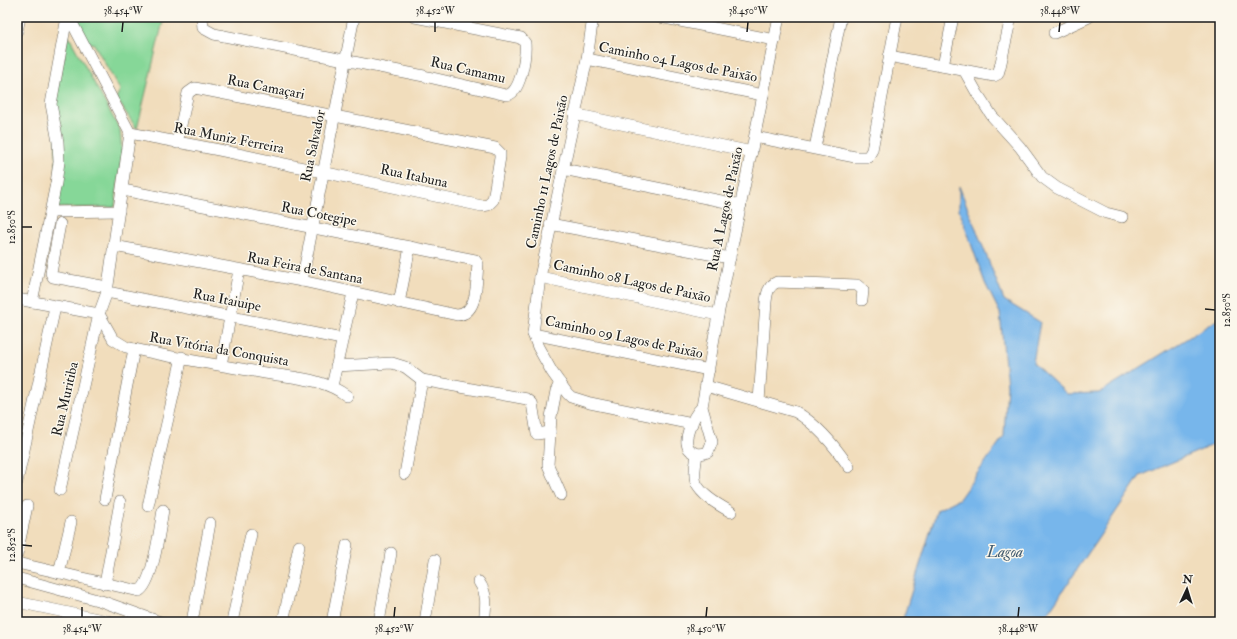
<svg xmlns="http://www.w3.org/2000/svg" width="1237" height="639" font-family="'IM FELL Double Pica',serif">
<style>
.green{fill:#86d798;stroke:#517a5a}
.water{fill:#77b6eb;stroke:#4a6984}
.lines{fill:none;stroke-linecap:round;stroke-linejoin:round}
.minor-casing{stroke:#676054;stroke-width:12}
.minor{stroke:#fff;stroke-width:11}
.ticks{fill:none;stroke:#1c1c1c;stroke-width:1.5}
.labels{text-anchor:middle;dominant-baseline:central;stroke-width:3;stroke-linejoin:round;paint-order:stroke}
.street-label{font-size:14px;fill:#1c1c1c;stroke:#fbf7ec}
.water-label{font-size:15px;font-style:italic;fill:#405a6f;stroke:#fbf7ec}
.neatline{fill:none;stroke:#1c1c1c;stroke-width:1.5}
.ticks-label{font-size:10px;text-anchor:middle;fill:#1c1c1c}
</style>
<rect width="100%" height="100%" fill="#fbf7ec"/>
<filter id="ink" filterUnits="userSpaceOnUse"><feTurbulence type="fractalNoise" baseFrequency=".025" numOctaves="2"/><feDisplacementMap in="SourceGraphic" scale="8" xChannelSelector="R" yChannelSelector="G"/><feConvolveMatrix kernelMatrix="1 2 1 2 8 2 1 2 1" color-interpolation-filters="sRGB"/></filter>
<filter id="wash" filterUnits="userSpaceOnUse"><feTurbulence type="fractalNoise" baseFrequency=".012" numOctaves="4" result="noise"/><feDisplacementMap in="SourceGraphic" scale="16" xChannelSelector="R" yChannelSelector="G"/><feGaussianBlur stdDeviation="0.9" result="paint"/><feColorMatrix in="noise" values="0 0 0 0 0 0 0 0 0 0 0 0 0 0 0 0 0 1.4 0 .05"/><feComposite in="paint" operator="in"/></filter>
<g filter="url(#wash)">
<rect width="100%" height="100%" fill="#f1ddbc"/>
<g class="green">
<polygon points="74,17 164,17 137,129 116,98 120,90 94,44 87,42"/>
<polygon points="68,35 120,130 122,152 115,207 57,208 55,101"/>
</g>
<polygon class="water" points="959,186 1004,300 1040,322 1033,363 1067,394 1099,393 1220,318 1220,442 1140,476 1042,622 902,622 937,510 959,499 1004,436 1007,386 1000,313 985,283 959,210"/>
</g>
<g filter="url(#ink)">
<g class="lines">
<g class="minor-casing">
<g id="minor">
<path d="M202,17L203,28L214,34L424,76L506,95C521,95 526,55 525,43L521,38L415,17"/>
<polyline points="593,17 587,59 540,277 533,334 538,347 552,372 567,393 571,397 590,403 692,424"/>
<polyline points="660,17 775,40"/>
<polyline points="17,31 20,17"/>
<polyline points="1054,33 1089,17"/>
<polyline points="889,56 994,76 998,74 1000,67 1011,17"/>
<polyline points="587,59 763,95"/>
<polyline points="943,66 953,17"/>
<polyline points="964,70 977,93 992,116 1020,147 1042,177 1057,188 1106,213 1122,217"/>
<polyline points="574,114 752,152"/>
<polyline points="130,133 219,150 482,206 488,205 493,200 500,157 500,153 495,148 195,88 188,93 177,143"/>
<polyline points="755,137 855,157 868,157 872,150 897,17"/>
<polyline points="815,148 841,17"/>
<polyline points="563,169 741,205"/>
<polyline points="50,212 119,211"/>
<polyline points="60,224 51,273 53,277 107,287"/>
<polyline points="550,224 730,258"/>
<path d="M114,246L302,281L457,315C479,314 476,280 478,264L475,260L123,190"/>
<polyline points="540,277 718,315"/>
<polyline points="302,281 354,17"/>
<polyline points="107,292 342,339"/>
<polyline points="17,299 99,314"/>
<polyline points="32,302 56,183 59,162 58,142 51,104 67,17"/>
<polyline points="399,303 410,247"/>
<path d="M99,314L113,339L126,347C171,358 219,365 265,373C293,378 323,378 347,396"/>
<polyline points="533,334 709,370"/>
<polyline points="221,365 239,270"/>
<polyline points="336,366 392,363 405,367 422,380 527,399 532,403 537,434 550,432"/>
<polyline points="560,383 556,391 551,417 548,465 561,495"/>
<polyline points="332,386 353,293"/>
<path d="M706,386L796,412C819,426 835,446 849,467"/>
<path d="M759,401L766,302C767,293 768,286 777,282L857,285L863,290L862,300"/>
<path d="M702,407L712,442L708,452C703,454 698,455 693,452C678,445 694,415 702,407L718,315L779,17"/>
<path d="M697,454C696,462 693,475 696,483C702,496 719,505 731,512"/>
<polyline points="405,474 422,380"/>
<polyline points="17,482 55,307"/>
<polyline points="60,490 99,314 107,292 130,133 69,17"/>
<polyline points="105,499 134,349"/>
<polyline points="148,506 182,357"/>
<polyline points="17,554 27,506"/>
<path d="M17,563L139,591C153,584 160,527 163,510"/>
<polyline points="59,573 71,522"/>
<polyline points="17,578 101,601 160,622"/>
<path d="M479,582C488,595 486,606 484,622"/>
<polyline points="105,584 120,502"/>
<polyline points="17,602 112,622"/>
<polyline points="192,622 210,523"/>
<polyline points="232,622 251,534"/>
<polyline points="283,622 299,546"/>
<polyline points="332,622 347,545"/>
<polyline points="379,622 391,553"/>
<polyline points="425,622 435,560"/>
</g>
</g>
<use href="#minor" class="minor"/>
</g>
</g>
<path class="ticks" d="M122,32L123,22M435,32V22M747,32L748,22M1059,32L1060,22M22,227H32M1205,309L1215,310M22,545L32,546M82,617V607M394,617L395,607M706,617L707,607M1018,617L1019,607"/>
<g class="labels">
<g class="street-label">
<text transform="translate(678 62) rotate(11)">Caminho 04 Lagos de Paixão</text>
<text transform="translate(468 70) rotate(13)">Rua Camamu</text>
<text transform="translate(266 87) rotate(11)">Rua Camaçari</text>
<text transform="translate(229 138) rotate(11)">Rua Muniz Ferreira</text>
<text transform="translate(313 146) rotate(-78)">Rua Salvador</text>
<text transform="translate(547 172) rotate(-78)">Caminho 11 Lagos de Paixão</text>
<text transform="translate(414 176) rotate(12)">Rua Itabuna</text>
<text transform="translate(725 209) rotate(-78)">Rua A Lagos de Paixão</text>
<text transform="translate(319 214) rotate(11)">Rua Cotegipe</text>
<text transform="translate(305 268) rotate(11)">Rua Feira de Santana</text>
<text transform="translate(632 281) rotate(12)">Caminho 08 Lagos de Paixão</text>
<text transform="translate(227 300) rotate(11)">Rua Itaiuipe</text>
<text transform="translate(624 337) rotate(12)">Caminho 09 Lagos de Paixão</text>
<text transform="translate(219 349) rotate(10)">Rua Vitória da Conquista</text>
<text transform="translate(65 399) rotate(-77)">Rua Muritiba</text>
</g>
<g class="water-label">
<text x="1005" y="552">Lagoa</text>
</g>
</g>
<rect width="1237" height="639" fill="none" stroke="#fbf7ec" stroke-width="44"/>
<g transform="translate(1187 589) rotate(4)" stroke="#fbf7ec" stroke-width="3" paint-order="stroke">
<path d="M0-3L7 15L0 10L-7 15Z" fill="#1c1c1c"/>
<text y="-6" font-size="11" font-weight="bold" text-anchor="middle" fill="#1c1c1c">N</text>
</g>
<rect x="22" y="22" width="1193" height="595" class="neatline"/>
<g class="ticks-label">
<text x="123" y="14">38.454°W</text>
<text x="435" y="14">38.452°W</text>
<text x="748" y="14">38.450°W</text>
<text x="1060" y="14">38.448°W</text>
<text transform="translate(11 227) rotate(-90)" y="4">12.850°S</text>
<text transform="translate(1226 310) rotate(-90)" y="4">12.850°S</text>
<text transform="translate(11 545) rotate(-90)" y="4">12.852°S</text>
<text x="82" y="632">38.454°W</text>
<text x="394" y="632">38.452°W</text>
<text x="706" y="632">38.450°W</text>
<text x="1018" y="632">38.448°W</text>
</g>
</svg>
